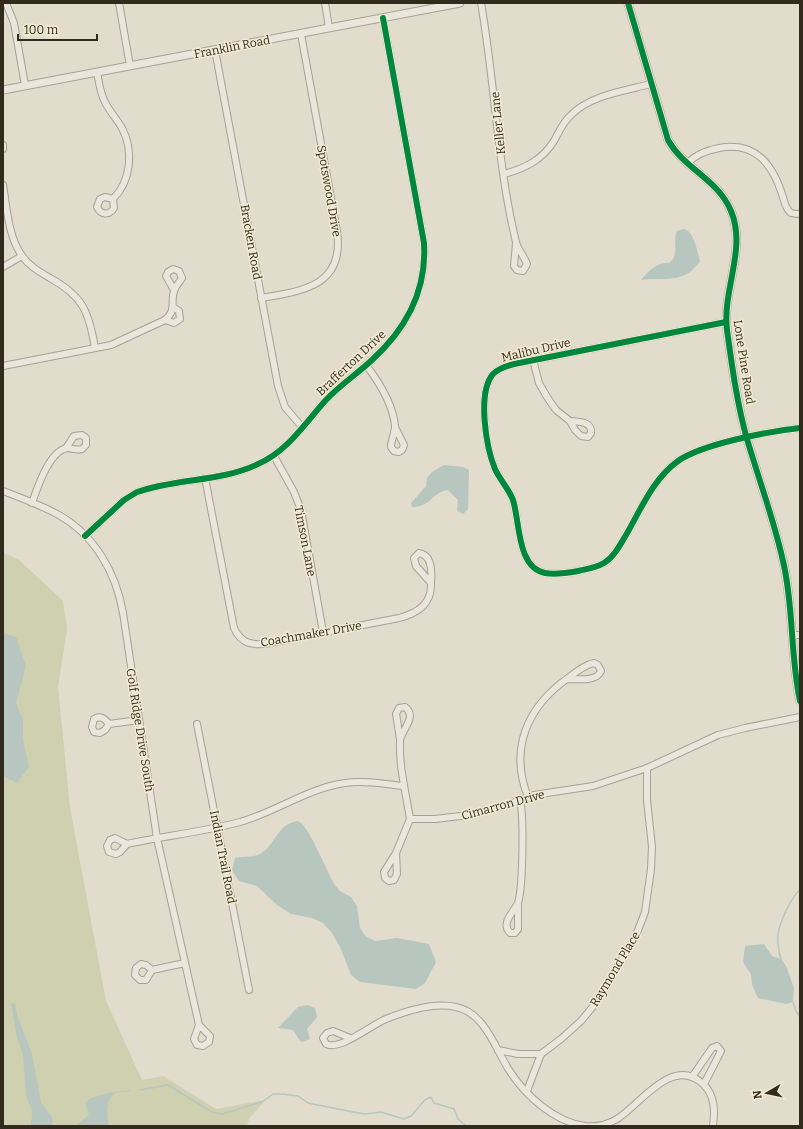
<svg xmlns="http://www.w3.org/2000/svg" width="803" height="1129" font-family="Bitter,serif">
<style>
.green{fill:#ced0af}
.water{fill:#b7c6be}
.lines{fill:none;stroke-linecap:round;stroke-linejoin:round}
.stream{stroke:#b7c6be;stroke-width:1.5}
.minor-casing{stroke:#a6a195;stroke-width:8}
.tertiary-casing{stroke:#a6a195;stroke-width:9}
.minor{stroke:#eae6dc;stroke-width:6}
.tertiary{stroke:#eae6dc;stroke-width:7}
.cycleway-casing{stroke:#f2ebd2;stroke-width:8}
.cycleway{stroke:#00873e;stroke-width:6}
.labels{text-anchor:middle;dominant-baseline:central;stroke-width:3;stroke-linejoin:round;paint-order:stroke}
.street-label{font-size:12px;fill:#332a1e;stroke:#f2ebd2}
</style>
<rect width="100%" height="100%" fill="#e1dccc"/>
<polygon class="green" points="3,553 18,559 63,601 67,629 58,687 70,808 106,1001 142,1080 163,1076 216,1109 265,1100 249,1119 247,1126 3,1126"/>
<g class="water">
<path d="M684,229C694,231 697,251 700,261C687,281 671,279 650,279C647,279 644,280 641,280C647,272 659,261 669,263C680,256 672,242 677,231Z"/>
<path d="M444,465L463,467L469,470L468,509L463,514L457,511L458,500L448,490C434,491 429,508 412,507L411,503L426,486L427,478L432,472Z"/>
<polygon points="3,633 16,637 26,666 16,703 23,720 23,740 29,767 17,783 3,776"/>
<path d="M297,821C308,822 327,873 335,885L340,891L351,897L357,906L360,928L365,936L375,941L397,938L429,944L436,962L425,983L416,989L360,982L351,975L340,947L332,933L323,923L312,918L291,914L277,905L257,886L239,881L232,870L235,858C243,856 252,858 260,854C277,844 275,826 297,821Z"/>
<polygon points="764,944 772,956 781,959 786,966 794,988 793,1002 786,1004 758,998 752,985 751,974 743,962 745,946"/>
<polygon points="11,1003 15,1004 17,1015 32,1054 41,1103 52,1117 53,1126 31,1126 32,1110 26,1096 23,1055 17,1038"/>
<polygon points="307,1005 315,1008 317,1017 307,1029 310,1039 303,1042 300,1041 293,1030 278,1028 298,1007"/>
<path d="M131,1090C127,1093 121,1091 116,1093C105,1097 107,1117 109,1126H75L89,1115L85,1103C92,1094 120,1091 131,1090Z"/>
</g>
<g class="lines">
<g class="stream">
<path d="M781,960C779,952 777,942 778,934C780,922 791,897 800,890"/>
<polyline points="793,1002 796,1011 800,1017"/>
<polyline points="140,1090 168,1085 212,1112 222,1114 262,1102 273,1094 283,1094 298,1096 308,1103 348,1111 365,1114 381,1112 404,1119 411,1116 425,1100 431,1097 434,1103 454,1109 458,1119 466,1126"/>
</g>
<g class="minor-casing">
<g id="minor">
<polyline points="6,3 14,23 25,85"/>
<polyline points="119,3 130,66"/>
<polyline points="325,3 329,28"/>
<path d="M481,3C495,82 497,164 516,242C518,250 524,256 527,264L523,271L517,270L514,266L516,243"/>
<polyline points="215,50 278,386 285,407 302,427"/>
<path d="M97,72C99,82 100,93 105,102C109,111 117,119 122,128C134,151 131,181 113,199L105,197L100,199L97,207C101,215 109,216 114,208L113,199"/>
<polyline points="3,145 3,149"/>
<path d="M687,164C696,154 706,151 719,148C754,141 772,163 782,194C784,200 785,209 791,213C794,214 797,214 800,214"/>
<path d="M504,174C526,168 542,160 554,141C559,132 563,122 571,115C591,95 624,91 651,84"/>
<path d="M3,185C7,208 8,236 22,256C29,266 40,272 50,278C83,296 89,312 95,348"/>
<polyline points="3,267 22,256"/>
<path d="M261,298C303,291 345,286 337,231L301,34"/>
<polyline points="165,320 174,323 180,319 179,311 173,307"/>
<path d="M726,322L514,364C506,366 499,368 493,374C477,393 486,447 495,469C500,480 509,489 513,500C520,522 517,568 545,573C556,575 567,573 578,571C586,569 596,568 604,563C614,557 620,545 626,535C641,509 653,479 678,461C702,444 770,431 800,428"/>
<path d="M533,360L539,383L547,397L556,410L570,421L575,430L581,436L588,437L591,433C592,421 579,422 570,421"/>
<path d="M366,365C379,382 393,404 395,426C395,433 391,440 391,447L394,451L399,452L402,450L404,445L395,427"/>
<path d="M3,366L111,345L165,320C178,309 169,301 175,289C176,285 180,282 182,278L179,271L173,269L168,272L166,276L174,290"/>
<polyline points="274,456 294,492 301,510 323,632"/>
<path d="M205,478L234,628C241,644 253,646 270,643L399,618C418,613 432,604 431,583L416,566L414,558L419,553C432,555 432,572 431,583"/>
<path d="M3,491C21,498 40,505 57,514C94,534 116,572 123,613L157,838L199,1025L210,1036L209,1042L203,1046L197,1045L194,1039L199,1025"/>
<path d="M32,503C37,489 49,451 67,448C72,448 77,451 82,449L86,445V438L82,435L74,436L66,448"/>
<path d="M85,536L124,500L137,492C176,478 221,482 258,464C288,451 305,423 326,400C340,385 357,374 372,360C406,329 427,290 424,243L383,18"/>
<polyline points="792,635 800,635"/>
<path d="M109,724L105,730L100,733L94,732L92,727L94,719C101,715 105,719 109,724L139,720"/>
<polyline points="197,724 249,990"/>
<path d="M400,739L396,714L399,708L405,707C418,717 401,730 400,741C399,768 406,793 410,819"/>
<path d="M528,797C509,749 527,707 568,678C576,672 584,665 594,663L598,665L601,671C597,682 577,679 567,679"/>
<polyline points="410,819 435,819 469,815 504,806 534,795 593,786 647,768 718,735 745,728 800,717"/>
<path d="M127,844L120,852L116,854L109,852L107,846L110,840L115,838L127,844C164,836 203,832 240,822C276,812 308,788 345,783C364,780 384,784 403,786"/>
<polyline points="396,853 397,874 394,880 389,881 385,878 384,872 396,853 410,819"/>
<path d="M518,903V929L515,933H510C503,926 508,918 513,911C514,909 517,906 518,903C523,887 524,817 520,800"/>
<polyline points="152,970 146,980 140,980 135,975 136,968 141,964 146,965 152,970 185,963"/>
<path d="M350,1038L333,1031L327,1033L323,1038L326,1044C340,1051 371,1025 386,1019C406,1011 434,1002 456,1007C485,1013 495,1048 509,1070C525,1095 554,1122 585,1126C596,1127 607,1125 617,1119C640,1105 672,1055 703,1084C715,1095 715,1111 713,1126"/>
<polyline points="498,1050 518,1054 541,1054 561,1039 581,1021 595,1004 635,938 645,912 651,869 652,847 647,800 647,768"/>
<polyline points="692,1077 712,1048 717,1046 721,1051 719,1055 704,1084"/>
<polyline points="527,1091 541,1054"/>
</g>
</g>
<g class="tertiary-casing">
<g id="tertiary">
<path d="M628,3L668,140C684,169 718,179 731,211C747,249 722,290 727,330C732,366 737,404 747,439C759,480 774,520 783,561C794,607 790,655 800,701"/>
<polyline points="3,90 460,3"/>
</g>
</g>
<use href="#minor" class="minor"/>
<use href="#tertiary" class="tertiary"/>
<g class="cycleway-casing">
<g id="cycleway">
<path d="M628,3L668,140C684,169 718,179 731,211C747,249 722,290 727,330C732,366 737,404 747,439C759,480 774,520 783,561C794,607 790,655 800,701"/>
<path d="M726,322L514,364C506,366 499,368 493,374C477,393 486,447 495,469C500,480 509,489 513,500C520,522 517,568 545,573C556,575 567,573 578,571C586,569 596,568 604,563C614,557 620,545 626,535C641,509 653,479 678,461C702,444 770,431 800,428"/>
<path d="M85,536L124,500L137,492C176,478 221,482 258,464C288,451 305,423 326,400C340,385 357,374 372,360C406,329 427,290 424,243L383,18"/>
</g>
</g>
<use href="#cycleway" class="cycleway"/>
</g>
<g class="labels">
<g class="street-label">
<text transform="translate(232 47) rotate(-11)">Franklin Road</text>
<text transform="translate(498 123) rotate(-96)">Keller Lane</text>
<text transform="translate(329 191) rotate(80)">Spotswood Drive</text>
<text transform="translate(251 242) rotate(80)">Bracken Road</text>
<text transform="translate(536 350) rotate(-13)">Malibu Drive</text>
<text transform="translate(744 362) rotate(81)">Lone Pine Road</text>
<text transform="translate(351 363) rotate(-43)">Brafferton Drive</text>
<text transform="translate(305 541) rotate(79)">Timson Lane</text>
<text transform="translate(311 634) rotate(-10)">Coachmaker Drive</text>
<text transform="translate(140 730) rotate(81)">Golf Ridge Drive South</text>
<text transform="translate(503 805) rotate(-15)">Cimarron Drive</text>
<text transform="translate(223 857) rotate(79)">Indian Trail Road</text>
<text transform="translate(615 969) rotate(-59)">Raymond Place</text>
</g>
</g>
<rect width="803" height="1129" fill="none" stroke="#332a1e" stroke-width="8"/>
<g transform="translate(767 1093) rotate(261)" stroke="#f2ebd2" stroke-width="3" paint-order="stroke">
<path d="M0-3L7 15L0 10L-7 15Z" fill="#332a1e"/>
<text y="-6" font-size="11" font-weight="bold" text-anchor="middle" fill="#332a1e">N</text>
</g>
<path d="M18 34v6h79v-6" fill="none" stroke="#332a1e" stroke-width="2"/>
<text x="24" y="34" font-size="12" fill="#332a1e" stroke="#f2ebd2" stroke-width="3" paint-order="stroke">100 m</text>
</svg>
